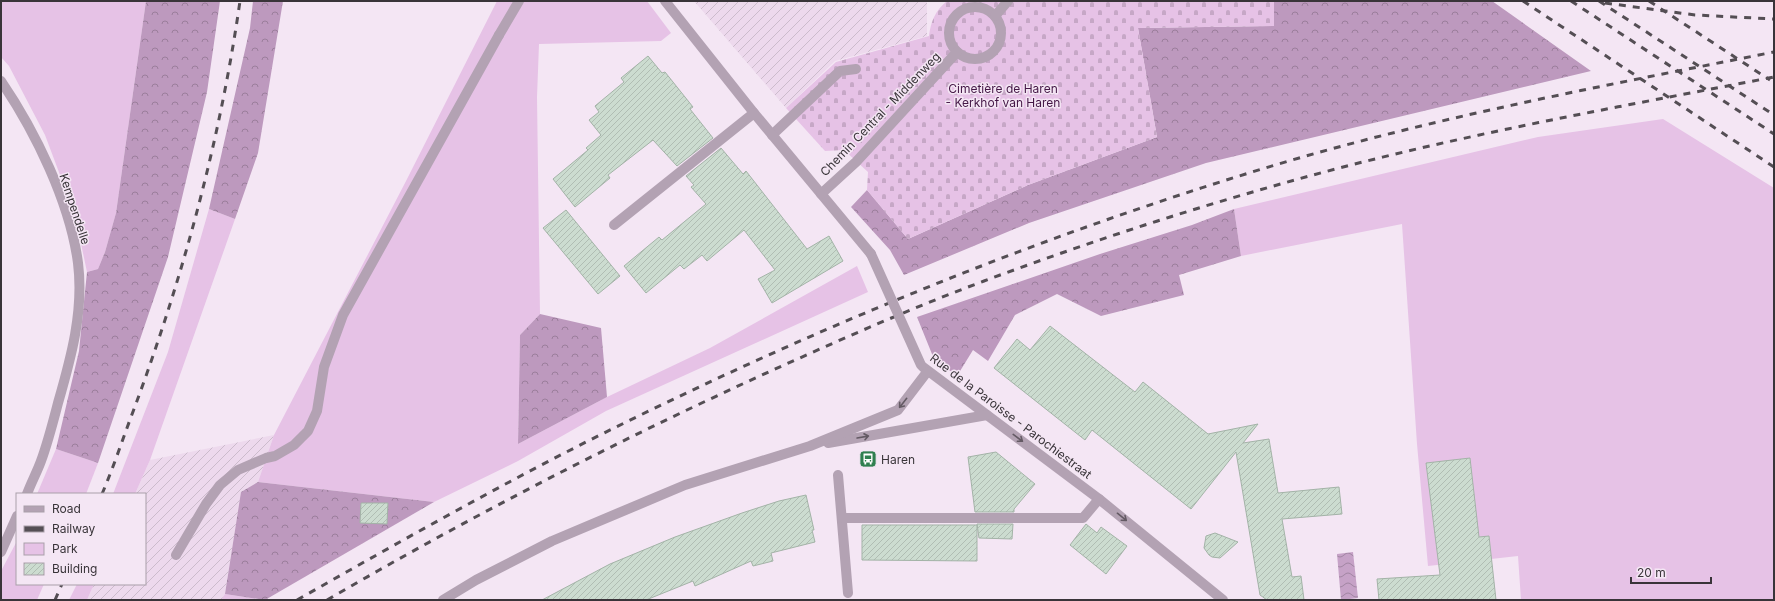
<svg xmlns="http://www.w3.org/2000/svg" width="1775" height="601" font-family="Inter,sans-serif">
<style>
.industrial{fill:url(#industrial-furrows)}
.green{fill:#e6c2e6}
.forest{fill:url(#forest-crowns)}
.cemetery{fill:url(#cemetery-stones)}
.water{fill:url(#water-waves)}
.building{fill:url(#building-hatch);stroke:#a3b3a7}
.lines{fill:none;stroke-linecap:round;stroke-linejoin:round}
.lane{stroke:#b3a2b3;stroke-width:10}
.street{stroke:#b3a2b3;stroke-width:10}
.rail{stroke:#544e54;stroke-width:3;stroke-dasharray:7 7;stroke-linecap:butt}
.street-bridge{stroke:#b3a2b3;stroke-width:10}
.oneway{stroke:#645a64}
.labels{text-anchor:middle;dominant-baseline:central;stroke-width:3;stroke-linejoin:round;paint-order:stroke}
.park-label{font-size:12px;fill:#441746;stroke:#f4e6f4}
.street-label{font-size:12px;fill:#393439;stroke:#f4e6f4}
.poi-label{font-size:12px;fill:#393439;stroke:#f4e6f4;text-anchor:start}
</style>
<defs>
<pattern id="industrial-furrows" width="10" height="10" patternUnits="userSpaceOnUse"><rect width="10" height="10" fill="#edd9ed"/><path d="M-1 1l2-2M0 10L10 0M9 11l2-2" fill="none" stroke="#cbc"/></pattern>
<pattern id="forest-crowns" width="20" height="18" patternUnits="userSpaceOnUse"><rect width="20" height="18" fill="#bd99be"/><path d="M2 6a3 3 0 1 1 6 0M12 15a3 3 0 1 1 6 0" fill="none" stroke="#9b7e9b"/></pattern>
<pattern id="cemetery-stones" width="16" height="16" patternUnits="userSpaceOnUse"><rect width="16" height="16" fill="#e6c2e6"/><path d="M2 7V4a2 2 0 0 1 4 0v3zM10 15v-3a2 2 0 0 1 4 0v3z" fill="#c6a7c6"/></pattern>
<pattern id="water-waves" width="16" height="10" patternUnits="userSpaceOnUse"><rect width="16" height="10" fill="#c6a2c7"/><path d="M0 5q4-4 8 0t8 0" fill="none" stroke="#a285a3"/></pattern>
<pattern id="building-hatch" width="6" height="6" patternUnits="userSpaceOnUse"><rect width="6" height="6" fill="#ccdcd0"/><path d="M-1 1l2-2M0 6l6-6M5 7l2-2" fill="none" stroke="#b0bdb3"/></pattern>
</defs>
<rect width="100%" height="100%" fill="#f4e6f4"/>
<g class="industrial">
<polygon points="694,1 927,1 927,36 835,61 786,108"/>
<polygon points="274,435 258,482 241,492 225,594 221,600 87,600 94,584 145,584 145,494 135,494 150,460"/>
</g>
<g class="green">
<polygon points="1,1 146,1 116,213 105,252 98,269 87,272 75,215 45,135 9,66 1,57"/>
<polygon points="497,1 647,1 671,33 661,41 539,44 537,97 540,314 520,335 518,444 607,397 710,348 857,266 868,292 606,411 518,461 434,502 258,482 274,435 405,183"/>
<polygon points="1663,119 1774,188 1774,600 1521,600 1518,556 1428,566 1417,444 1402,224 1241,256 1234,209 1538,137"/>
<polygon points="209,209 235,219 150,460 135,494 113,494 168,352"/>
<polygon points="56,449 98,463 86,494 37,494"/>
<polygon points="17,541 17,584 44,584 37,600 1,600 1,571"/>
<polygon points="77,584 94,584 87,600 69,600"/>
<polygon points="225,594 264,600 221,600"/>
</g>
<g class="forest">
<polygon points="146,1 220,1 207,92 168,257 98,463 56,449 79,351 87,272 98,269 105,252 116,213"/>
<polygon points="253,1 283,1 258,153 235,219 209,209 250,28"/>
<polygon points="1274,1 1492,1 1591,71 1206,163 1029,223 904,275 890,250 851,207 867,190 908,239 1028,185 1157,137 1138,28 1274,26"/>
<polygon points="1234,209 1241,256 1179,275 1184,295 1101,316 1057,294 1015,315 988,361 973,350 957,376 934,359 917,317 1100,254 1192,225"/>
<polygon points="540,314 601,328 607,397 518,444 520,335"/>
<polygon points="258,482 434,502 265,600 225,594 241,492"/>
</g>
<path class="cemetery" d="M947,1H1274V26L1138,28L1157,137L1028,185L908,239L867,190L868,172L844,150L825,151L786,108L836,62L929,36C931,21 935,11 947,1Z"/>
<polygon class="water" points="1353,552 1358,598 1341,600 1337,554"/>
<g class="building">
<polygon points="648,56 662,73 665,72 693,107 690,109 713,138 677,166 653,140 608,175 610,178 575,207 553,179 588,150 586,148 601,135 589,120 599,112 595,106 624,82 621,78"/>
<polygon points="721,148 743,174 746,171 807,249 829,236 843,261 772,303 758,279 775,270 744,230 707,261 702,255 684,269 680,265 646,293 624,266 659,237 662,240 706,204 691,187 694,185 686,176"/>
<polygon points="566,210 620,276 598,294 543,228"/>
<polygon points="1050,326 1135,392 1143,382 1208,434 1258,424 1243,443 1269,439 1278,493 1339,487 1342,514 1282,519 1292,577 1301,576 1304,600 1267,600 1260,595 1236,452 1191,509 1092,430 1085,440 994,368 1017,339 1030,350"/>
<polygon points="996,452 1035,484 1014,509 1014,512 975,512 968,457"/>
<polygon points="1470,458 1479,537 1489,536 1496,600 1379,600 1377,579 1440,575 1426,463"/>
<polygon points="806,495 814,530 812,530 815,542 771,553 773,561 753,566 751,561 695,586 693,581 646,600 542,600 610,564 675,537 742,513 779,501"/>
<polygon points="361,503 388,503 387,524 360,523"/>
<polygon points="977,524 1013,524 1012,539 979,538"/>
<polygon points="1086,524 1097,533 1101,527 1127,546 1106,574 1070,545"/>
<polygon points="862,525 977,525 977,561 862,560"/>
<polygon points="1215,533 1238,542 1220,558 1212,557 1209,555 1204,548 1206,536"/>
</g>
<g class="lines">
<g class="lane">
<polyline points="772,135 840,71 856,69"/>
<polyline points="176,555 206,504 220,485 238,470 266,458 275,456 294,445 308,431 317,411 324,367 343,315 499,35"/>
</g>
<g class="street">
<polyline points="665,1 754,113 871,254"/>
<circle cx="975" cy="33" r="26"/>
<polyline points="995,16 1008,1"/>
<polyline points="499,35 519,1"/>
<path d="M1,81C35,131 70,202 78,263C84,311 71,358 58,403C53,422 48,442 41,461C37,472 31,483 27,494"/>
<polyline points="821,194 856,162 957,52"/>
<polyline points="614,225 754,113"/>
<polyline points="923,367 1099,499 1223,600"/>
<polyline points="828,443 987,415"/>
<polyline points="838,475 848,593"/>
<polyline points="842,518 1083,518 1099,499"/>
<polyline points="1,552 17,516"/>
<polyline points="443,600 476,580 552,541 685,485 810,446 898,410 927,372"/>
</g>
<g class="rail">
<polyline points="1523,1 1774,167"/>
<polyline points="1571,1 1774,134"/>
<polyline points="1599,1 1774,115"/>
<polyline points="1649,1 1770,80"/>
<polyline points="1605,3 1695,15 1774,19"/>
<path d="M102,494C114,466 123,438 134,409C183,277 220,141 240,1"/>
<polyline points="55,600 62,584"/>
<path d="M297,600C394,545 491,490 590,440C815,327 1051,231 1292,160C1451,114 1613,84 1774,52"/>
<path d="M327,600C468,518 613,443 762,375C835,342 909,309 984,281C1086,243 1190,209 1295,180C1452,136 1614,108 1774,77"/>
</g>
<polyline class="street-bridge" points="871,254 921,365"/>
</g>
<defs><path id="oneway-shaft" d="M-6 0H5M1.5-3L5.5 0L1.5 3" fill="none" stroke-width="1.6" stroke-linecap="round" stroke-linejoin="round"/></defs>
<g class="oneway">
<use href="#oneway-shaft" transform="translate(903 403) rotate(128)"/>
<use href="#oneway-shaft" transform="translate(863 437) rotate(-10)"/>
<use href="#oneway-shaft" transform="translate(1018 438) rotate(37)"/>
<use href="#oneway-shaft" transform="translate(1122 517) rotate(39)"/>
</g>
<defs>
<g id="bus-square" transform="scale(0.9)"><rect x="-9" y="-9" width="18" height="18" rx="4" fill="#2f7f4f" stroke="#f4e6f4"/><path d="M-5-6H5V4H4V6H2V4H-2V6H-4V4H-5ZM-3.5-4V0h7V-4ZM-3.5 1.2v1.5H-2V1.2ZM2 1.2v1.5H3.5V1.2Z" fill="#fff"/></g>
</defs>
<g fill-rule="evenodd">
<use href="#bus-square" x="868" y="459"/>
</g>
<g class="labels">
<g class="park-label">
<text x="1003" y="88">Cimetière de Haren<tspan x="1003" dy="14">- Kerkhof van Haren</tspan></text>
</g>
<g class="street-label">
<text transform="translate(880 114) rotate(-46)">Chemin Central - Middenweg</text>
<text transform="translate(75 209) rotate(72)">Kempendelle</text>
<text transform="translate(1011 416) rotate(37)">Rue de la Paroisse - Parochiestraat</text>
</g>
<g class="poi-label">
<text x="881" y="459">Haren</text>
</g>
</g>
<rect width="1775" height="601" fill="none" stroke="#393439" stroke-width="4"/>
<rect x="16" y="493" width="130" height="92" fill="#f4e6f4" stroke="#a99fa9"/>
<rect x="24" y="506" width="20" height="6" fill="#b3a2b3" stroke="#a99fa9"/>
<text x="52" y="513" font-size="12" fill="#393439">Road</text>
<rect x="24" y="526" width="20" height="6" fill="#544e54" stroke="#a99fa9"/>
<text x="52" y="533" font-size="12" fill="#393439">Railway</text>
<rect x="24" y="543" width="20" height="12" fill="#e6c2e6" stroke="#a99fa9"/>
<text x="52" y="553" font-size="12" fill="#393439">Park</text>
<rect x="24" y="563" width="20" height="12" fill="url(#building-hatch)" stroke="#a99fa9"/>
<text x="52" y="573" font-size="12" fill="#393439">Building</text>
<path d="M1631 577v6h80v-6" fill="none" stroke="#393439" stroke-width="2"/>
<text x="1637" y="577" font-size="12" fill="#393439" stroke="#f4e6f4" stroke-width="3" paint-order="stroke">20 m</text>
</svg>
